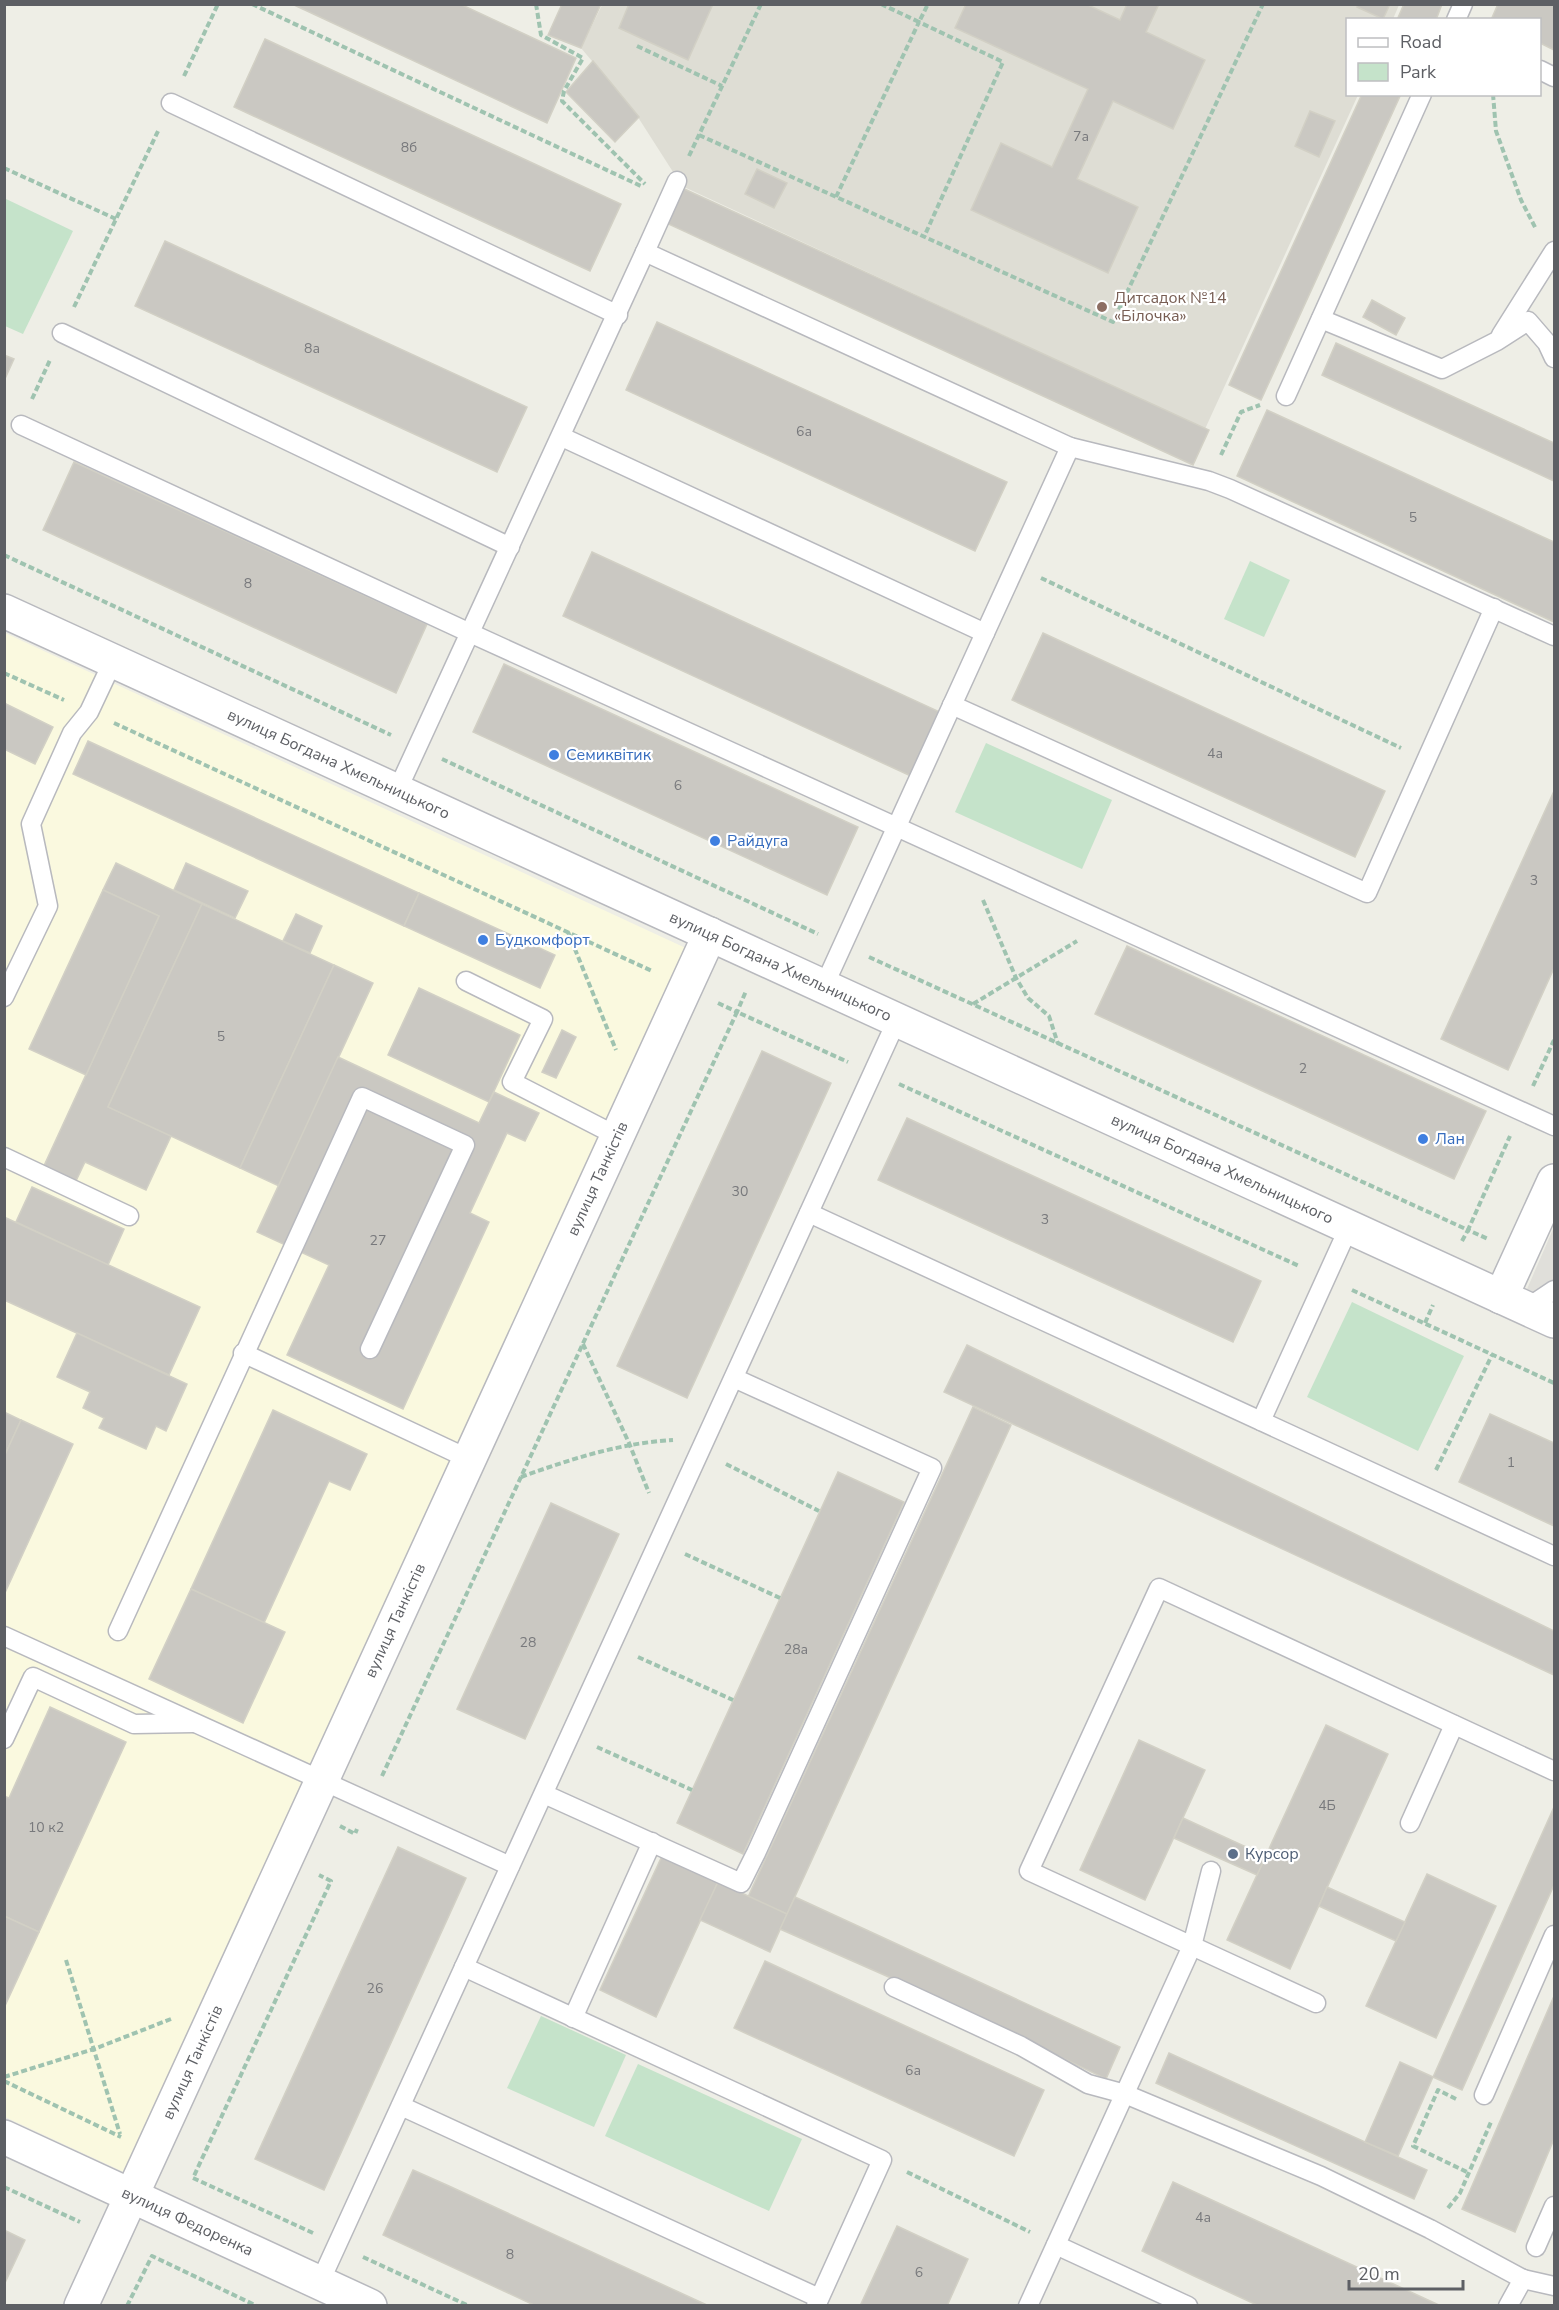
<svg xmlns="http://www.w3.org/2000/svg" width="1559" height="2310" font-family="'Nunito Sans',sans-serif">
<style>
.commercial{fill:#faf9df}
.industrial{fill:#e0dfda}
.education{fill:#deddd4}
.green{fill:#c5e3ca}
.building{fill:#cac8c2;stroke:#d2d0c5;stroke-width:1.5}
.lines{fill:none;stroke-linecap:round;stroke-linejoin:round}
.service-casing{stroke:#b8b9be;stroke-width:21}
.minor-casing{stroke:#b8b9be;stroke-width:36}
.tertiary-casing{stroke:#b8b9be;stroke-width:36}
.path{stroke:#9fc3b0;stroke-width:4;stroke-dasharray:6 3;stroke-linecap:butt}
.service{stroke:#fff;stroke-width:18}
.minor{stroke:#fff;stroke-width:33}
.tertiary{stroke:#fff;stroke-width:33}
.education-dot{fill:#8d6e63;stroke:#fff;stroke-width:2}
.shop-dot{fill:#3f7fe0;stroke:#fff;stroke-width:2}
.service-dot{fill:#5c6f8a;stroke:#fff;stroke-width:2}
.labels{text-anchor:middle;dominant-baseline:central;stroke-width:4.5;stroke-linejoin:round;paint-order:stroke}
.number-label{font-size:14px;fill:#78797c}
.education-label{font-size:16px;fill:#785e54;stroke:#fff;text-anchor:start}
.shop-label{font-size:16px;fill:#366cbe;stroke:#fff;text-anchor:start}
.street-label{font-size:16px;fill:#5d5f64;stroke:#fff}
.service-label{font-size:16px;fill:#4e5e75;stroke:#fff;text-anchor:start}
</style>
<rect width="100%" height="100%" fill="#eeeee6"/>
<polygon class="commercial" points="5,633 690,950 128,2174 5,2117"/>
<polygon class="industrial" points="1554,1227 1554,1301 1527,1289"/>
<polygon class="education" points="602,5 1399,5 1393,19 1348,20 1348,94 1358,95 1205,429 682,186 634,111 581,48"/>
<g class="green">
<polygon points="4,198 73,231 23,334 5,326"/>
<polygon points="1250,561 1290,580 1264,637 1224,619"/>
<polygon points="986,743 1112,800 1082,869 955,812"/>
<polygon points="1352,1302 1464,1356 1418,1451 1307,1397"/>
<polygon points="541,2016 626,2055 594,2127 507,2088"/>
<polygon points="638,2064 802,2139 769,2211 605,2136"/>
</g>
<g class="building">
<polygon points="292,4 460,4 576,58 547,123"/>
<polygon points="562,4 601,4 581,48 548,35"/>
<polygon points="629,4 713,4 688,60 619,28"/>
<polygon points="966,4 1086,4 1120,20 1127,4 1159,4 1146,32 1205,60 1173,129 1113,101 1077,179 1138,207 1108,273 971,210 1001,143 1052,167 1088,89 955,28"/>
<polygon points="1358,4 1390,4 1383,19 1357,7"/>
<polygon points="1404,4 1442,4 1436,20 1397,20"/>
<polygon points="1498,4 1554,4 1554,50 1540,43 1540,20 1491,20"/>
<polygon points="265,39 621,204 590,271 234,107"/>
<polygon points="593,61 639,117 615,142 566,92"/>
<polygon points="1362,94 1401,94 1261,400 1229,385"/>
<polygon points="1310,111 1335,121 1319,157 1295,146"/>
<polygon points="757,169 787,183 774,208 745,194"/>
<polygon points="680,187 1209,430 1193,465 664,222"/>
<polygon points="165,241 527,407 497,472 135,306"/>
<polygon points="1372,300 1405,318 1396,335 1363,317"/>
<polygon points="657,322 1007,482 975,551 626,390"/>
<polygon points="1336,343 1554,443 1554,481 1322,375"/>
<polygon points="4,355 14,359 4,381"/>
<polygon points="1267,410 1554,542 1554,622 1237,476"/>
<polygon points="74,462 427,624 396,693 43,530"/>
<polygon points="592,552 942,713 913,777 563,616"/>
<polygon points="1043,633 1385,791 1355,857 1012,700"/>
<polygon points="504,664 858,827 827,895 473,732"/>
<polygon points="4,703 53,727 35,764 4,749"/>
<polygon points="88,741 419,893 404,926 73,774"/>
<polygon points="1554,791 1554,968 1508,1070 1441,1039"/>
<polygon points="116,863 202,904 108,1107 171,1136 146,1190 85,1162 75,1183 43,1168 159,916 103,890"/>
<polygon points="186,863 248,891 235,918 174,890"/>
<polygon points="103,890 159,916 86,1075 29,1049"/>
<polygon points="419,893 555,955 540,988 404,926"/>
<polygon points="202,904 334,965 240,1168 108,1107"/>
<polygon points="296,914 322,926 310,953 283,941"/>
<polygon points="1127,946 1486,1111 1454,1179 1095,1014"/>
<polygon points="334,965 373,983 279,1186 240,1168"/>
<polygon points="419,988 520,1035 489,1102 388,1055"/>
<polygon points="562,1030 576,1037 556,1078 542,1072"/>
<polygon points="762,1051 831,1083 687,1398 617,1366"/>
<polygon points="338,1057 479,1123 494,1092 539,1113 525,1141 507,1133 470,1213 489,1222 403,1409 287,1355 329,1265 257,1232"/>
<polygon points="907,1118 1261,1281 1233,1342 878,1180"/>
<polygon points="32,1187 124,1229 108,1265 16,1222"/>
<polygon points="4,1217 200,1307 169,1375 4,1300"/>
<polygon points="77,1333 187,1384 166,1431 156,1426 146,1449 99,1428 104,1418 83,1408 90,1392 57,1377"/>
<polygon points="967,1345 1554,1631 1554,1675 944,1392"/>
<polygon points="973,1407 1011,1425 787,1914 748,1897"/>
<polygon points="273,1410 367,1454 350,1490 329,1481 264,1623 191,1589"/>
<polygon points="4,1412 21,1420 4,1457"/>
<polygon points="1490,1414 1554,1443 1554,1526 1459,1482"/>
<polygon points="21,1420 73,1444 4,1595 4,1457"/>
<polygon points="838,1472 904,1502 743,1854 677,1823"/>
<polygon points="551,1503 619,1534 525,1739 457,1709"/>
<polygon points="191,1589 285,1632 243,1723 149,1679"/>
<polygon points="50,1707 126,1742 39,1932 4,1916 4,1796 9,1798"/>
<polygon points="1326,1725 1388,1754 1290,1969 1227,1940"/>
<polygon points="1139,1740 1205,1770 1145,1900 1080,1870"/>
<polygon points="1554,1807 1554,1885 1462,2090 1433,2077"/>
<polygon points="1183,1818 1266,1856 1257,1875 1174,1838"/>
<polygon points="398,1847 466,1878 324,2190 255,2159"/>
<polygon points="662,1856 718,1882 656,2017 600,1990"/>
<polygon points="1427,1874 1496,1906 1436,2038 1366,2006"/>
<polygon points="718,1882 787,1914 770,1952 700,1920"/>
<polygon points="1327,1887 1405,1922 1396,1941 1319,1906"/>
<polygon points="795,1897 1120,2047 1106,2079 959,2008 780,1929"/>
<polygon points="4,1916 39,1932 4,2008"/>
<polygon points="765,1961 1044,2090 1014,2156 734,2028"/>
<polygon points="1554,1996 1554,2139 1515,2232 1462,2209"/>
<polygon points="1169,2053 1427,2170 1414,2199 1156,2083"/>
<polygon points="1400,2062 1433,2077 1398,2156 1365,2142"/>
<polygon points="413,2170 449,2186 709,2306 536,2306 383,2235"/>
<polygon points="1173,2182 1441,2306 1259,2306 1194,2276 1142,2251"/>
<polygon points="897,2226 968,2259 947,2306 860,2306"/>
<polygon points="4,2230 25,2240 4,2285"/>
</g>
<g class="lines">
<g class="service-casing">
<g id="service">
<polyline points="1456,20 1463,4"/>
<polyline points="1540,70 1554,77"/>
<polyline points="171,103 618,315"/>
<polyline points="645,252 677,181"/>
<polyline points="1321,319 1442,369 1497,341 1528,321 1547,343 1554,358"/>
<polyline points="62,333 510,547"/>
<polyline points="1501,335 1554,251"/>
<polyline points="1286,396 1422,94"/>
<polyline points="21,425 470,633 1554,1126"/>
<polyline points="562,437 985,633 824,986"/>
<polyline points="1070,447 1209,481 1230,489 1554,636"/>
<polyline points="952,705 1367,893 1494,608"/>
<polyline points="397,791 645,252 1070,447 985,633"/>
<polyline points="466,981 543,1019 512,1082 617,1136"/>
<polyline points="4,997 48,906 31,824 72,733 89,712 113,661"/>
<polyline points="4,1157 129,1216"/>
<polyline points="809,1213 1554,1556"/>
<polyline points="1527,1308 1554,1290"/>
<polyline points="243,1353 469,1459"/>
<polyline points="1261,1421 1349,1227"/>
<polyline points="118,1631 362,1097 465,1145 370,1349"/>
<polyline points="4,1636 510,1866"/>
<polyline points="4,1739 33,1677 134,1724 193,1723"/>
<polyline points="544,1794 741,1883 756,1853 932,1468 734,1378"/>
<polyline points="1410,1823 1454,1725"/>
<polyline points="464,1967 882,2160 816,2306"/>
<polyline points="894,1987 1021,2046 1088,2084 1125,2094 1321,2176 1430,2229 1523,2279 1508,2306"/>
<polyline points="1316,2003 1029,1871 1159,1588 1554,1771"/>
<polyline points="573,2018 652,1842"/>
<polyline points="1484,2095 1554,1935"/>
<polyline points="401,2106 819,2298"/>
<polyline points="1056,2245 1188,2306"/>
<polyline points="1536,2247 1554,2206"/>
<polyline points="1523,2279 1554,2286"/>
<polyline points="320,2282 897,1020"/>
<polyline points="1028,2306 1192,1946 1211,1871"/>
</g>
</g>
<g class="minor-casing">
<g id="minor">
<polyline points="1501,1297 1554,1181"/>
<path id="s1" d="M4,2137L370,2306"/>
<path id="s2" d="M81,2306L710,934"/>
</g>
</g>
<g class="tertiary-casing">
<g id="tertiary">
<path id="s3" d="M4,611L1554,1321"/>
</g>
</g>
<g class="path">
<polyline points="252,4 643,187"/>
<polyline points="536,4 541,35 583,58 564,91 562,101 645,184"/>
<polyline points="881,4 919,22 928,4"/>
<polyline points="637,46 722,86"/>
<polyline points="184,76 218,4"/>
<polyline points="1493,94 1496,131 1521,200 1536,229"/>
<polyline points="699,135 1113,322 1263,4"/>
<polyline points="689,156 761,4"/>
<polyline points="4,168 116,219"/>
<polyline points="836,197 919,22 1003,62 924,237"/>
<polyline points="74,307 159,129"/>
<polyline points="32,399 50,360"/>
<polyline points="1221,455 1241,412 1260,405"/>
<polyline points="4,555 391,735"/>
<polyline points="1041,578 1401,748"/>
<polyline points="4,673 64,700"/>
<polyline points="114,723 652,971"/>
<polyline points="442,759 818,934"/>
<polyline points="983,900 1016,978 1028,998 1049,1016 1058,1044"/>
<polyline points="568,932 616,1050"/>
<polyline points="869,957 1468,1230 1510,1136"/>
<polyline points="718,1003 737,1012 746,991"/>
<polyline points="973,1004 1077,941"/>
<polyline points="899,1084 1299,1266"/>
<polyline points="1533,1086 1554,1040"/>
<polyline points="1462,1241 1468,1230 1488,1239"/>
<polyline points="1352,1290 1554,1383"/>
<polyline points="1425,1323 1433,1305"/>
<polyline points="583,1344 629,1443 649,1493"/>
<polyline points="726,1464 819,1511"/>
<polyline points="1436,1470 1492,1355"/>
<path d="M521,1477C571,1459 620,1443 673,1440"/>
<polyline points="685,1554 780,1598"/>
<polyline points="638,1657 733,1700"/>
<polyline points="597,1747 692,1790"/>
<polyline points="382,1776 737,1012 848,1062"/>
<polyline points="340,1826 355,1834 357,1829"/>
<polyline points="66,1960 120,2134"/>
<polyline points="4,2077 94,2049 171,2019"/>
<polyline points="4,2081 121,2137"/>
<polyline points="1456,2099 1438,2090 1413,2146 1469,2173"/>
<polyline points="907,2172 1030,2232"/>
<polyline points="4,2187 80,2222"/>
<polyline points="1448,2208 1460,2193 1491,2122"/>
<polyline points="313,2233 193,2178 331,1881 319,1875"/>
<polyline points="363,2257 469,2306"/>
<polyline points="127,2306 152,2256 257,2306"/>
</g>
<use href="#service" class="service"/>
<use href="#minor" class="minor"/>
<use href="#tertiary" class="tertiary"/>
</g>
<circle class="education-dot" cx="1102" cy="307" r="6"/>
<g class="shop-dot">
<circle cx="554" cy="755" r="6"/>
<circle cx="715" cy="841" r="6"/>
<circle cx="483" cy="940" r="6"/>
<circle cx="1423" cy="1139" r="6"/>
</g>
<circle class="service-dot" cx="1233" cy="1854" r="6"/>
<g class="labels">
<g class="number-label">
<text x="1081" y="136">7а</text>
<text x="409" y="147">8б</text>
<text x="312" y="348">8а</text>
<text x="804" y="431">6а</text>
<text x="1413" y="517">5</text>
<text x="248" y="583">8</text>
<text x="1215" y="753">4а</text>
<text x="678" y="785">6</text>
<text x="1534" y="880">3</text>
<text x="221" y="1036">5</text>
<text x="1303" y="1068">2</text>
<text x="740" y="1191">30</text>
<text x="1045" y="1219">3</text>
<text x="378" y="1240">27</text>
<text x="1511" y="1462">1</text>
<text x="528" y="1642">28</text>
<text x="796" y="1649">28а</text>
<text x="1327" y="1805">4Б</text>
<text x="46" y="1827">10 к2</text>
<text x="375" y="1988">26</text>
<text x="913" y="2070">6а</text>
<text x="1203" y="2217">4а</text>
<text x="510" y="2254">8</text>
<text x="919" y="2272">6</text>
</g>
<g class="education-label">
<text x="1114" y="298">Дитсадок №14<tspan x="1114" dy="18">«Білочка»</tspan></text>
</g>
<g class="shop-label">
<text x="566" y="755">Семиквітик</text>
<text x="727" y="841">Райдуга</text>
<text x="495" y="940">Будкомфорт</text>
<text x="1435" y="1139">Лан</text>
</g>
<g class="street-label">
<text stroke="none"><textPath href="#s3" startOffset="368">вулиця Богдана Хмельницького</textPath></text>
<text stroke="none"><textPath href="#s3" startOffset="854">вулиця Богдана Хмельницького</textPath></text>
<text stroke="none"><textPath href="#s3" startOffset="1340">вулиця Богдана Хмельницького</textPath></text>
<text stroke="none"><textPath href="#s2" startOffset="1240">вулиця Танкістів</textPath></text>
<text stroke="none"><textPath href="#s2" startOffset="754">вулиця Танкістів</textPath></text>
<text stroke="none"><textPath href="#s2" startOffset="268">вулиця Танкістів</textPath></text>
<text stroke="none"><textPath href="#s1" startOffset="202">вулиця Федоренка</textPath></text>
</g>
<g class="service-label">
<text x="1245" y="1854">Курсор</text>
</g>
</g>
<rect width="1559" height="2310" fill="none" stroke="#5d5f64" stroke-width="12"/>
<rect x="1346" y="18" width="195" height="78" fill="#ffffff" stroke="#bebfc1" stroke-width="1.5"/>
<rect x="1358" y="38" width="30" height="9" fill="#ffffff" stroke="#bebfc1" stroke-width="1.5"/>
<text x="1400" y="48" font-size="18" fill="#5d5f64">Road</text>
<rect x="1358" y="63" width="30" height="18" fill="#c5e3ca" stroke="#bebfc1" stroke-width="1.5"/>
<text x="1400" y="78" font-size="18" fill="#5d5f64">Park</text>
<path d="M1349 2280v9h114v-9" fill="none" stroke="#5d5f64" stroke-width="3"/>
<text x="1358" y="2280" font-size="18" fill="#5d5f64" stroke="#ffffff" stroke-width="4.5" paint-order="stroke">20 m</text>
</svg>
